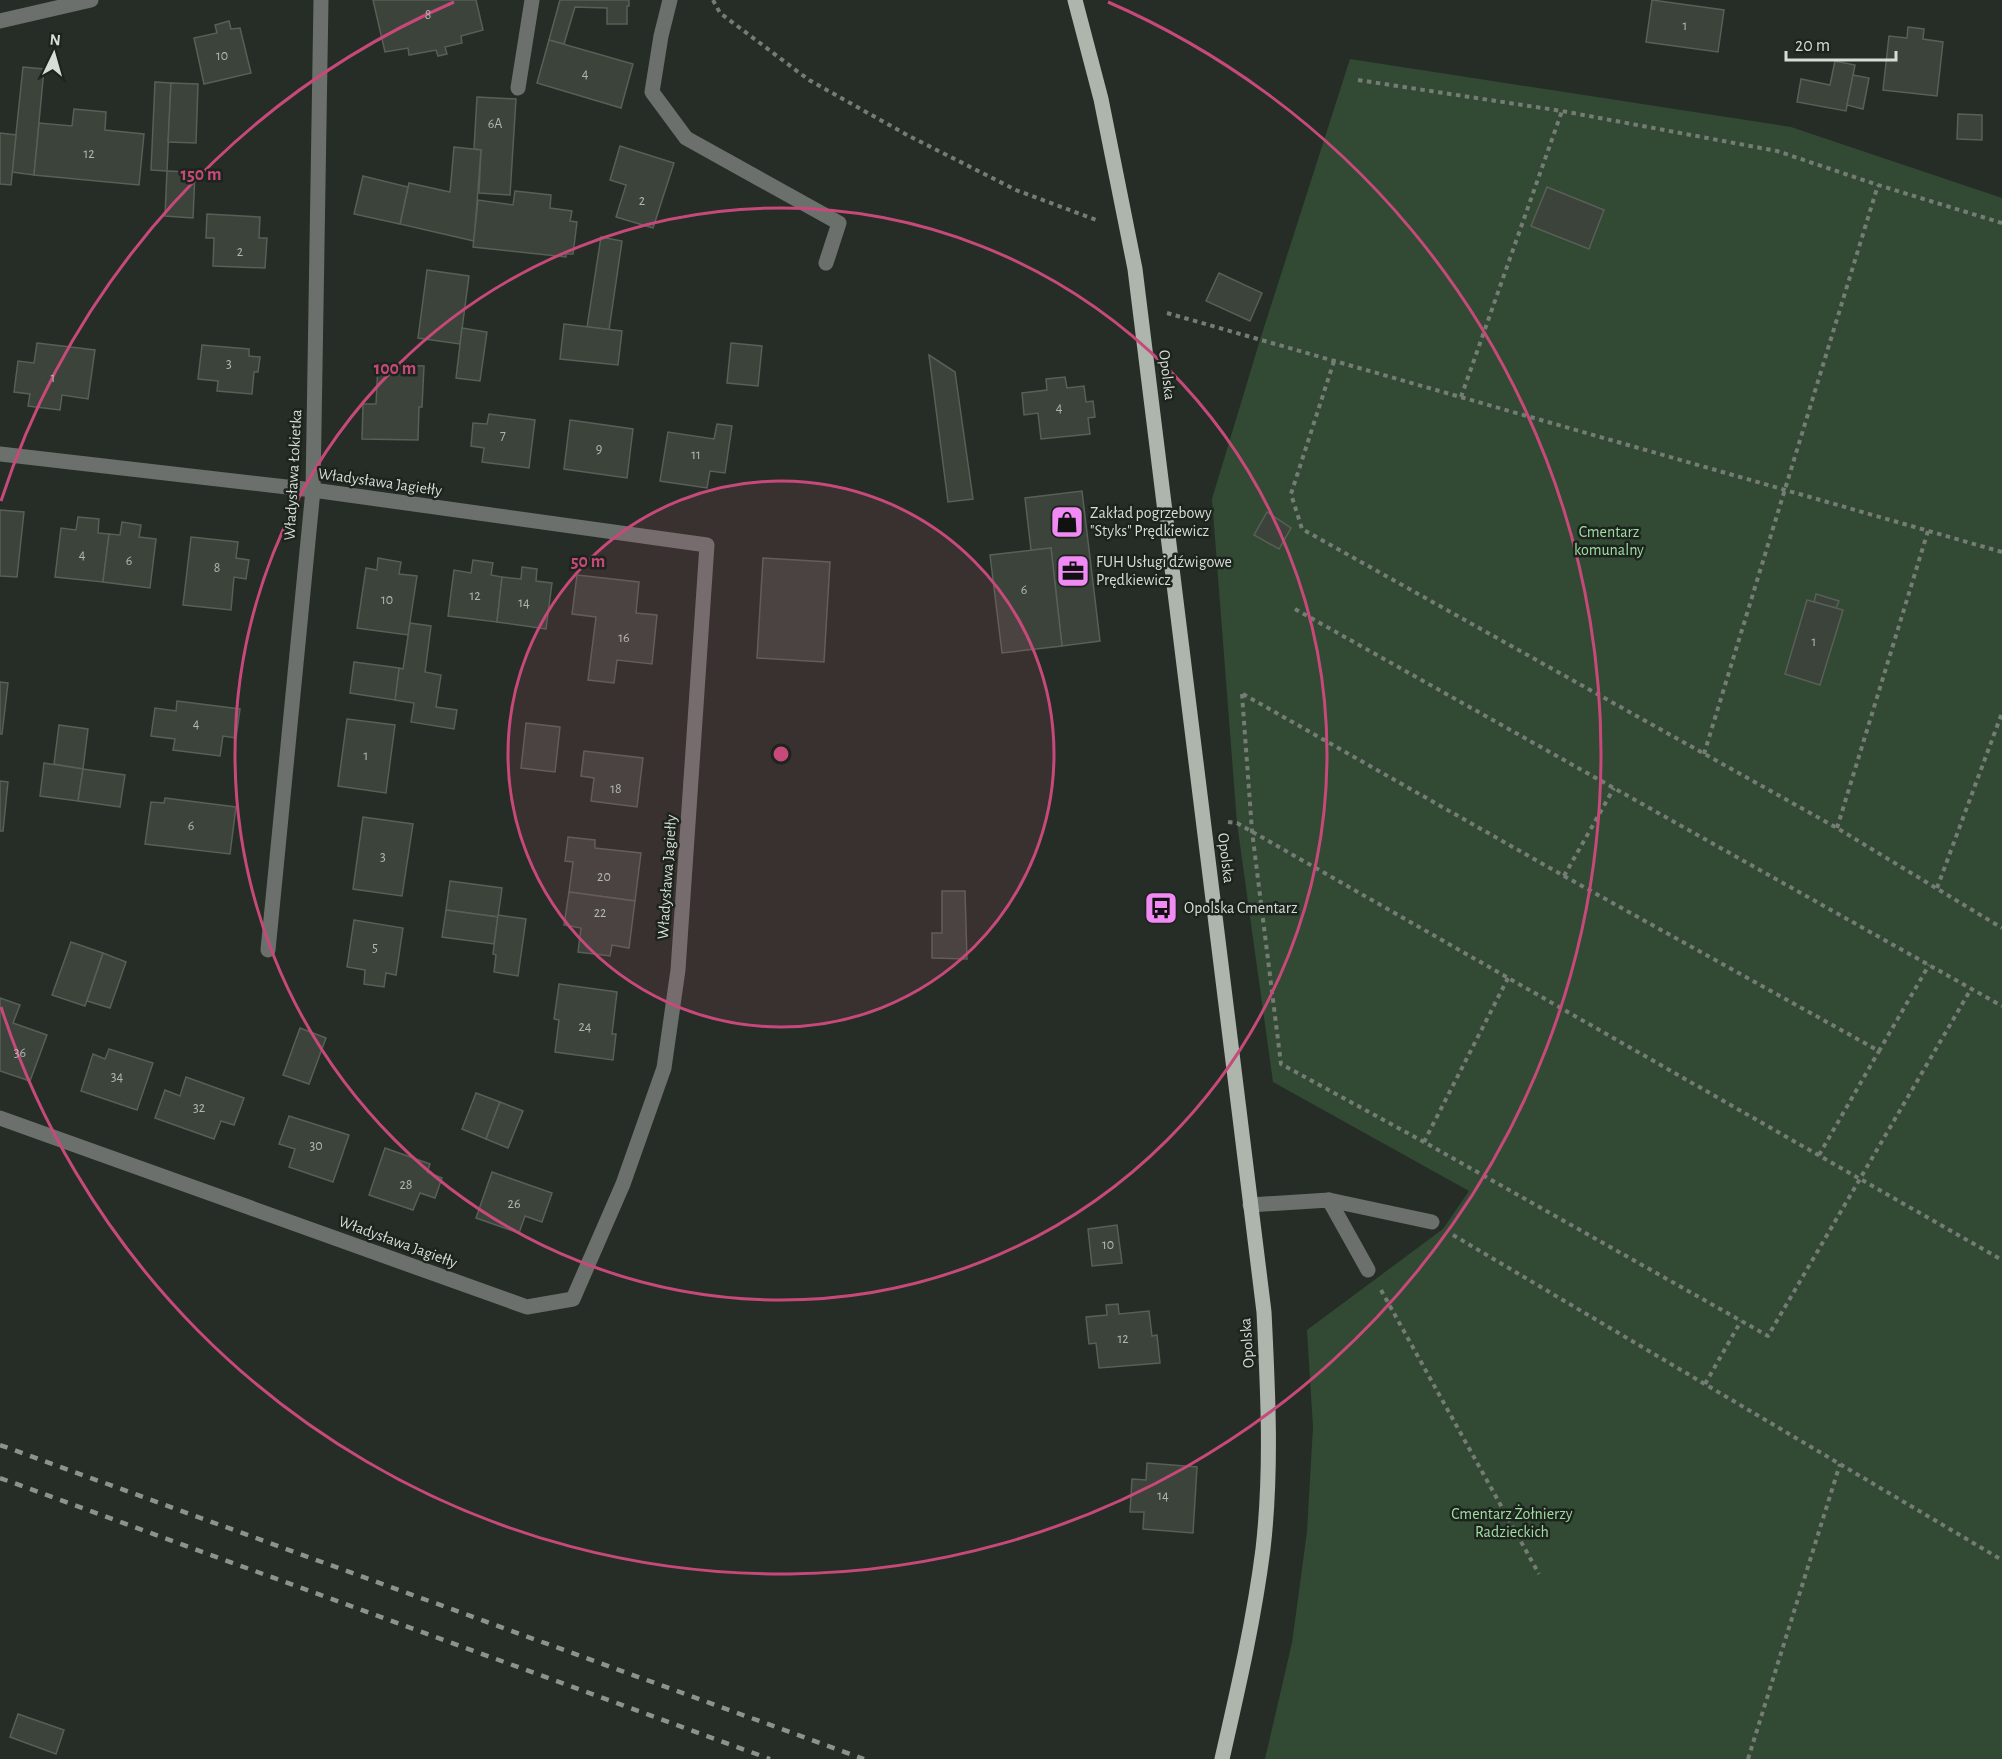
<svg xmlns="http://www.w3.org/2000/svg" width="2002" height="1759" font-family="'Alegreya Sans',sans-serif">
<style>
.green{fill:#324a34}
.building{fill:#3b433b;stroke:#575f57;stroke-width:1.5}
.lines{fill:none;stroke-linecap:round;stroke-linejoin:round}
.path{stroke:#757b75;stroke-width:4;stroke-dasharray:4.5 4.5;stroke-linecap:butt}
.minor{stroke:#6c706c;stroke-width:15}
.major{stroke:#adb5ad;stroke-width:15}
.rail{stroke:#8c928c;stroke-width:4.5;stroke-dasharray:8 8;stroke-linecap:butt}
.ring{fill:none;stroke:#c7497a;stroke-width:3}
.labels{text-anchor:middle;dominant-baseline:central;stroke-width:5;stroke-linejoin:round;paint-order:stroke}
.number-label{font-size:14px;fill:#b0b6b0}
.street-label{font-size:16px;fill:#d7dcd7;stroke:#1c241d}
.poi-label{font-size:16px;fill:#d7dcd7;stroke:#1c241d;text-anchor:start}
.park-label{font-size:16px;fill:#a1dda4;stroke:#1c241d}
.centre{fill:#c7497a;stroke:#1c241d;stroke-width:3}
.ring-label{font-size:18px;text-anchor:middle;font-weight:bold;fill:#c7497a;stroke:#1c241d;stroke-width:5;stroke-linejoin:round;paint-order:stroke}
</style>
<rect width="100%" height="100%" fill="#262d26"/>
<polygon class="green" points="1350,59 1791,127 2002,198 2002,1759 1265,1759 1292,1643 1307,1532 1313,1427 1307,1330 1443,1229 1469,1191 1273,1082 1237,823 1212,499 1260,340"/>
<g class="building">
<polygon points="373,0 476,0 483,30 461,36 462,43 445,47 447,54 438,56 436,50 409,55 408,48 385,52"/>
<polygon points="560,0 629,0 629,6 627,6 627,24 607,24 607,8 575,7 564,44 549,40"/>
<polygon points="1652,0 1724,10 1718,52 1646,42"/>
<polygon points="229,21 231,29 240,28 251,73 204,84 194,38 217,33 215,25"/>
<polygon points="1908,27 1924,29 1923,39 1943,42 1937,96 1883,90 1889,36 1907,38"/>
<polygon points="549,40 633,64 621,108 537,83"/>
<polygon points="1835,61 1855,65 1846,111 1797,102 1801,79 1830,85"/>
<polygon points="23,67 44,69 34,175 12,172"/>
<polygon points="1853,75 1869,78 1863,109 1847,105"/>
<polygon points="155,82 171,83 167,171 151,170"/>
<polygon points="171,83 198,84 196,143 168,142"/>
<polygon points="477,97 516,99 510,195 479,193 481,150 474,149"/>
<polygon points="74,109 106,112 105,130 144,134 139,185 34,175 39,123 72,126"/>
<polygon points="1958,114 1982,115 1982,140 1957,139"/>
<polygon points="0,133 16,135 11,185 0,184"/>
<polygon points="620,146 674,163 653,228 616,217 626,185 610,180"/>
<polygon points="454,147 481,150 474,241 400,224 409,183 450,192"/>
<polygon points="167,171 195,172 193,218 165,216"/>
<polygon points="363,176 408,187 400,224 354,214"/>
<polygon points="1547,187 1604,210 1589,249 1531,226"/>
<polygon points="515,191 551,195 550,208 572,211 570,221 577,222 573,254 566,254 566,257 473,247 478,200 513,205"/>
<polygon points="207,214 260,217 259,238 267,238 265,268 213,266 214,238 206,238"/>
<polygon points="601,237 622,241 609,330 587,327"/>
<polygon points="427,270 469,276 460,344 418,338"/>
<polygon points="1219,273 1262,293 1250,321 1206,301"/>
<polygon points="564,324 622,331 618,365 560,359"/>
<polygon points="462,328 487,332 480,381 456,378"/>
<polygon points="37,343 95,350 88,399 62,395 60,410 28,406 30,394 14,392 18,361 34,363"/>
<polygon points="731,343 762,346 758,386 727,383"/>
<polygon points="202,345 249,349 249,356 260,357 258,372 254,372 252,394 217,391 218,381 198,379"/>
<polygon points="929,355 955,372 973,499 948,502"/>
<polygon points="378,365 424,366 422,407 419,407 418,440 362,439 363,404 376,404"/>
<polygon points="1065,377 1067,388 1084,386 1086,402 1093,401 1095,417 1088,418 1090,434 1041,439 1038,413 1024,415 1022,393 1047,390 1046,379"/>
<polygon points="489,414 535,420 529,468 482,462 484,448 471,446 473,423 487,424"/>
<polygon points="570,420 633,429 627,478 564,469"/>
<polygon points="717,424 732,426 725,473 710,471 707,488 660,481 668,432 714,439"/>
<polygon points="1082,491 1100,641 1062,646 1051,548 1031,550 1025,498"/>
<polygon points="0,510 24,512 17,577 0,576"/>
<polygon points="1267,512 1291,528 1279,549 1254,535"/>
<polygon points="78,517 99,519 98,533 109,534 103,582 55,577 61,528 76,530"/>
<polygon points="122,522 141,525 139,537 156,539 150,588 103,582 109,534 120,535"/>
<polygon points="191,537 238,542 236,558 249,560 246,579 234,577 231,610 183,605"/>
<polygon points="1051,548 1062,646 1002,653 990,555"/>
<polygon points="378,558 401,562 399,574 417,576 408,635 357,628 366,568 377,570"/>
<polygon points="763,558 830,562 824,662 757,658"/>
<polygon points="473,560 493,563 491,575 502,577 497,622 448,616 454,570 471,573"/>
<polygon points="522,567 537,569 536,581 552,583 546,629 497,622 502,577 521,579"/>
<polygon points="577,575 639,582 636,613 657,615 652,664 617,660 614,683 588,680 596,617 572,614"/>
<polygon points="1816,594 1839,601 1836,608 1814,602"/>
<polygon points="1807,600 1843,610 1820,685 1785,674"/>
<polygon points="410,623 431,626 425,672 441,675 436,707 457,710 454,729 411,722 414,703 395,700 399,668 403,669"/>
<polygon points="354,662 399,668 395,700 350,693"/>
<polygon points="0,682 8,683 2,734 0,734"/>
<polygon points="177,701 240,709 236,738 223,736 220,756 173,750 175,739 151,736 155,708 176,711"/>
<polygon points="347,719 395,725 386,793 338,786"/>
<polygon points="526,723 560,727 555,772 521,768"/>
<polygon points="59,725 88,729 83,769 54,764"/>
<polygon points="584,751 643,758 637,807 591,801 594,778 581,776"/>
<polygon points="44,763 83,769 78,801 40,796"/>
<polygon points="83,769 125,775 120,807 78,801"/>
<polygon points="0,781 8,782 3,831 0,831"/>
<polygon points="165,798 236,807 230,854 145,844 151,802 164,803"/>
<polygon points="363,817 413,824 402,896 353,889"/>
<polygon points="568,837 595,840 595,848 641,853 635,901 569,892 573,862 565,861"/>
<polygon points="450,881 502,888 498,917 446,910"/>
<polygon points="942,891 965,891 967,959 932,958 932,933 942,933"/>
<polygon points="569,892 635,901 629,948 612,945 610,956 578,952 581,928 564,925"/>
<polygon points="446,910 498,917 494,944 442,937"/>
<polygon points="498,915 526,919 518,976 494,972 496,955 493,954"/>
<polygon points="354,920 403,928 396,975 386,973 384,987 364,984 365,970 347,967"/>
<polygon points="71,942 103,953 85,1006 52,995"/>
<polygon points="103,953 126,962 110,1008 87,1001"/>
<polygon points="559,984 617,992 612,1034 616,1034 613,1060 555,1052 559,1020 554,1019"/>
<polygon points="0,998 20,1005 13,1023 47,1035 30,1081 0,1071"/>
<polygon points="300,1028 326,1038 309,1084 283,1075"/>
<polygon points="109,1049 153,1063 137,1110 81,1091 93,1054 105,1059"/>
<polygon points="186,1077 244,1098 234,1125 221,1121 214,1139 155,1118 165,1090 180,1096"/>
<polygon points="476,1093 500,1102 486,1139 462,1129"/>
<polygon points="500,1102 523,1111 508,1148 486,1139"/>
<polygon points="289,1116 349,1135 333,1182 289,1167 295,1149 279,1144"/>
<polygon points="385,1148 430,1164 427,1172 442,1178 435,1198 420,1193 413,1210 369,1195"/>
<polygon points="492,1172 552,1193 542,1222 525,1216 519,1233 476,1218"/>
<polygon points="1117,1225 1122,1263 1092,1266 1088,1229"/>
<polygon points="1118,1304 1119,1314 1149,1311 1152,1336 1157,1335 1160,1363 1099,1368 1096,1343 1089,1344 1086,1317 1107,1315 1106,1305"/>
<polygon points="1147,1463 1197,1467 1193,1533 1143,1529 1144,1512 1130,1512 1132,1479 1146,1480"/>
<polygon points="18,1714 64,1730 56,1754 10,1737"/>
</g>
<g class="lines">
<g class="path">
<polyline points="713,0 720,13 809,80 909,136 1016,190 1099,221"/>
<polyline points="1358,80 1562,111 1777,151 1878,185 2002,223"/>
<polyline points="1167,313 2002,552"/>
<polyline points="1334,361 1291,494 1302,529 1837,828 2002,928"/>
<polyline points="1461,397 1562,111"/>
<polyline points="1295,609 2002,1006"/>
<polyline points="1242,694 1252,831 1281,1064 1424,1142"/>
<polyline points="1243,694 1564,876 1614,788"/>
<polyline points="1704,754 1878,185"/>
<polyline points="1228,822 1237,823 2002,1260"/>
<polyline points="1837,828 1928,531"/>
<polyline points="1564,876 1879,1051 1929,965"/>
<polyline points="1937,888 2002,713"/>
<polyline points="1508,978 1424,1142 1768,1336 1971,989"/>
<polyline points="1819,1155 1879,1051"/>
<polyline points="1453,1235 2002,1560"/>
<polyline points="1381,1290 1539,1574"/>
<polyline points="1705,1384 1741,1321"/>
<polyline points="1748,1759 1840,1464"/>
</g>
<g class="minor">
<polyline points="670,0 661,36 652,92 686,138 839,223 826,263"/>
<polyline points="0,21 91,0"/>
<polyline points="518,88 532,0"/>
<polyline points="0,454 313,490 707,545 678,970 664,1068 623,1184 573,1299 527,1307 0,1118"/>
<polyline points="268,950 313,490 321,0"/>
<polyline points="1329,1200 1432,1222"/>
<polyline points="1250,1205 1329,1200 1368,1270"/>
</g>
<path class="major" d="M1075,0L1101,99L1135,269L1264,1312C1268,1391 1272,1471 1263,1549C1254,1620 1238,1689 1222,1759"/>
<g class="rail">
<polyline points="0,1445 864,1759"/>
<polyline points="0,1478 770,1759"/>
</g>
</g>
<circle cx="781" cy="754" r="273" fill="#c7497a" fill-opacity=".12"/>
<g class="ring">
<circle cx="781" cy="754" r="273"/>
<circle cx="781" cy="754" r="546"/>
<path d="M1 501A820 820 0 0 1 454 2M1108 2A820 820 0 1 1 1 1007"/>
</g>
<defs>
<g id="shop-square" transform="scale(1.725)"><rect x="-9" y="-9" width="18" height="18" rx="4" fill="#f18af4" stroke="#1c241d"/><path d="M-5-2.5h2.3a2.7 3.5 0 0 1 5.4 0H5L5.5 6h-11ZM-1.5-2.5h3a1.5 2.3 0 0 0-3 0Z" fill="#111"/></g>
<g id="office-square" transform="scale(1.725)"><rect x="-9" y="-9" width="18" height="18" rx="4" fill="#f18af4" stroke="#1c241d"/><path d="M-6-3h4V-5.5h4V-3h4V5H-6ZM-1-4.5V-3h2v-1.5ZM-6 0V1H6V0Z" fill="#111"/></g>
<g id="bus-square" transform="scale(1.725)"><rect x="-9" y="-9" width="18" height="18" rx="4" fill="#f18af4" stroke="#1c241d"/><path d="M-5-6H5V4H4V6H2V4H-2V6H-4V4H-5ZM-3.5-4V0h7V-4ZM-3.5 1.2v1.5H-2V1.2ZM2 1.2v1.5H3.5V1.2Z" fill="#111"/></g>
</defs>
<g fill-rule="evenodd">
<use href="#shop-square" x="1067" y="522"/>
<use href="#office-square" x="1073" y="571"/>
<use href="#bus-square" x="1161" y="908"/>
</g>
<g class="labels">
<g class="number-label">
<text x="428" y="15">8</text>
<text x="1685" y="26">1</text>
<text x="222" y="56">10</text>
<text x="585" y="74">4</text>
<text x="495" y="124">6A</text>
<text x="89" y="154">12</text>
<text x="642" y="201">2</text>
<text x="240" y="252">2</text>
<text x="229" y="364">3</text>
<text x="53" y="378">1</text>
<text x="1059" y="408">4</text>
<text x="503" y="435">7</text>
<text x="599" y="449">9</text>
<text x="696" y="455">11</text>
<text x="82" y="555">4</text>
<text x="129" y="561">6</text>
<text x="217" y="568">8</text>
<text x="1024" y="590">6</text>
<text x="475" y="596">12</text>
<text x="387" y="600">10</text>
<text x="524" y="603">14</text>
<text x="624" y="638">16</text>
<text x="1814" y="642">1</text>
<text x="196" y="724">4</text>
<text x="366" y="756">1</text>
<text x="616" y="789">18</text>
<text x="191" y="826">6</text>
<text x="383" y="857">3</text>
<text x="604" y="877">20</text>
<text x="600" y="913">22</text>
<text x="375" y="948">5</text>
<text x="585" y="1027">24</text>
<text x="20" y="1053">36</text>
<text x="117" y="1077">34</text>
<text x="199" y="1108">32</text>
<text x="316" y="1146">30</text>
<text x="406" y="1185">28</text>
<text x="514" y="1204">26</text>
<text x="1108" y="1245">10</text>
<text x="1123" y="1339">12</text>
<text x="1163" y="1496">14</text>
</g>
<g class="street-label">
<text transform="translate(1167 375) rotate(83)">Opolska</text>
<text transform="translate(293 475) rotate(-87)">Władysława Łokietka</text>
<text transform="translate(380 482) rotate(8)">Władysława Jagiełły</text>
<text transform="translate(1226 858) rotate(83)">Opolska</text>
<text transform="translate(667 877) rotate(-86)">Władysława Jagiełły</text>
<text transform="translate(398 1242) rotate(20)">Władysława Jagiełły</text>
<text transform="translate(1247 1343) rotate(-94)">Opolska</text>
</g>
<g class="poi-label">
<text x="1090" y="513">Zakład pogrzebowy<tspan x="1090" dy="18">"Styks" Prędkiewicz</tspan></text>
<text x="1096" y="562">FUH Usługi dźwigowe<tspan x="1096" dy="18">Prędkiewicz</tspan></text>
<text x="1184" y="908">Opolska Cmentarz</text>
</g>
<g class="park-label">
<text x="1609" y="532">Cmentarz<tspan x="1609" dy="18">komunalny</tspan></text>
<text x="1512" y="1514">Cmentarz Żołnierzy<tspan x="1512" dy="18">Radzieckich</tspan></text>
</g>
</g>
<circle cx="781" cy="754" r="9" class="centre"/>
<g class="ring-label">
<text x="201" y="180">150 m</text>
<text x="395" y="374">100 m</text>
<text x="588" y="567">50 m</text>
</g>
<g transform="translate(54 54) rotate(5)" stroke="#1c241d" stroke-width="4.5" paint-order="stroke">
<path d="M0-4.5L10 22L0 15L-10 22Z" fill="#d7dcd7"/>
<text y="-9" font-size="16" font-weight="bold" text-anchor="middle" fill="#d7dcd7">N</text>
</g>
<path d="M1786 51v9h110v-9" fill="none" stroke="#d7dcd7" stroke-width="3"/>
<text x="1795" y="51" font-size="18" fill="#d7dcd7" stroke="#1c241d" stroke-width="4.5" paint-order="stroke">20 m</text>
</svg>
